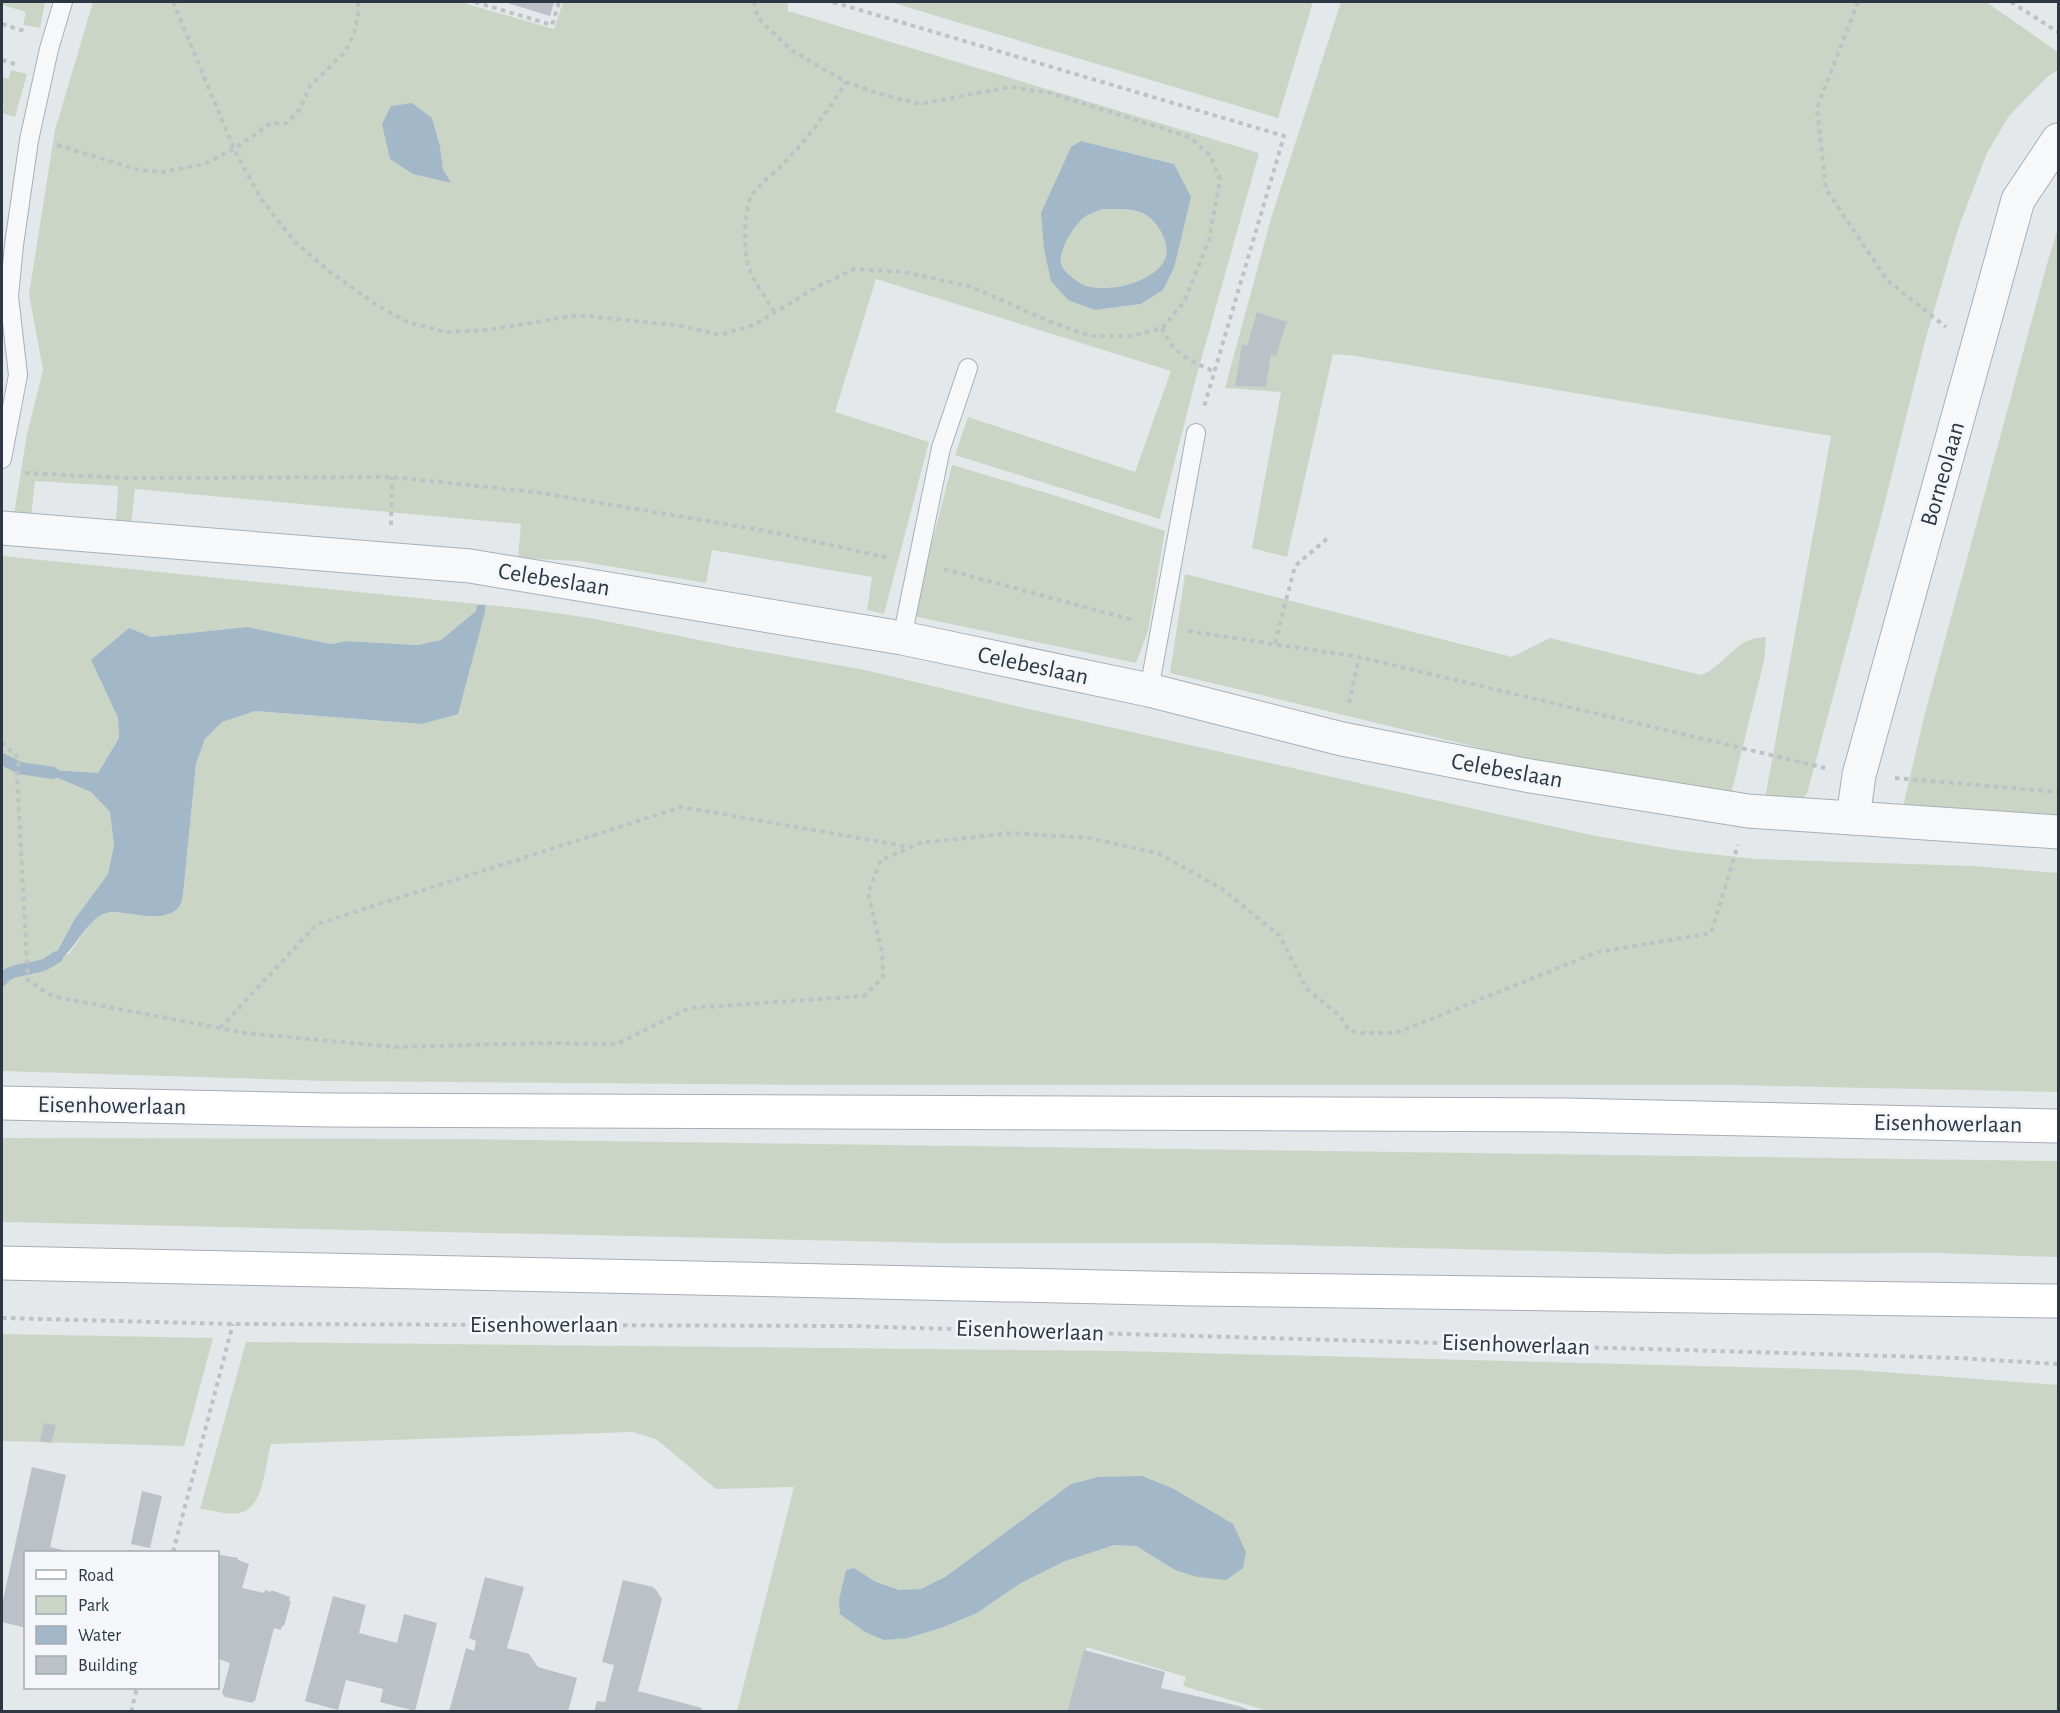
<svg xmlns="http://www.w3.org/2000/svg" width="2060" height="1713" font-family="'Alegreya Sans',sans-serif">
<style>
.green{fill:#cbd5c6;fill-rule:evenodd}
.water{fill:#a2b8c9;fill-rule:evenodd}
.lines{fill:none;stroke-linecap:round;stroke-linejoin:round}
.stream{stroke:#a2b8c9;stroke-width:12}
.building{fill:#bcc1c8}
.lane-casing{stroke:#a9afb5;stroke-width:20}
.street-casing{stroke:#a9afb5;stroke-width:35}
.primary-casing{stroke:#a4adb7;stroke-width:35}
.path{stroke:#bec2c7;stroke-width:4;stroke-dasharray:4.5 4.5;stroke-linecap:butt}
.lane{stroke:#f7f8fa;stroke-width:18}
.street{stroke:#f7f8fa;stroke-width:33}
.primary{stroke:#fff;stroke-width:33}
.labels{text-anchor:middle;dominant-baseline:central;stroke-width:5;stroke-linejoin:round;paint-order:stroke}
.street-label{font-size:24px;fill:#2c3743;stroke:#f4f6f9}
</style>
<rect width="100%" height="100%" fill="#e4e8eb"/>
<g class="green">
<polygon points="2,2 45,2 40,28 23,25 26,12 2,5"/>
<path d="M93,2H460L554,29L563,2H788V11L1259,153L1196,378L1160,519L955,455L968,417L1135,472L1171,371L876,279L835,412L929,442L884,614L867,610L872,577L712,550L706,583L579,561L518,558L521,524L135,489L131,524L116,523L118,486L35,481L31,517L14,515L27,434L43,370L29,294L55,130ZM391,106L432,118L440,146L443,169L450,183ZM1081,141L1174,164V268L1163,290L1141,304L1095,310L1044,249Z"/>
<polygon points="890,2 1313,2 1278,118"/>
<polygon points="1341,2 1986,2 2058,52 2058,70 2047,77 2009,116 1987,153 1958,229 1925,341 1883,510 1807,794 1802,799 1766,800 1766,793 1831,436 1355,356 1333,354 1287,557 1252,548 1281,392 1225,388 1272,215"/>
<polygon points="11,70 27,74 15,117 2,113 4,104 2,103 2,77 9,79"/>
<path d="M1103,209C1115,209 1128,208 1140,212C1156,217 1173,245 1164,261C1152,284 1098,297 1077,281C1072,277 1063,271 1061,264C1058,251 1075,223 1086,216C1091,213 1098,211 1103,209Z"/>
<polygon points="2058,228 2058,818 1902,811 1924,717 2047,264"/>
<polygon points="952,465 1057,496 1165,531 1148,631 1136,663 913,616"/>
<path d="M2,556L527,609L590,618L729,646L865,670L1016,706L1591,835L1676,850L1755,859L1973,866L2058,873V1092L1733,1085H818L327,1081L2,1071ZM476,611L422,724L255,711L222,722L205,739L196,764L183,895L178,908L167,915L108,912L92,921L69,954H55L74,920L108,874L114,845L110,812L91,792L53,776L54,770L98,773L119,738L118,718L91,660L151,637L247,627L331,644L347,641L417,645L441,640Z"/>
<path d="M1185,574L1512,657L1550,638L1701,675C1720,668 1732,646 1752,639C1756,638 1761,637 1766,637L1764,661L1731,794L1547,764L1170,673Z"/>
<polygon points="2,1138 455,1139 2058,1161 2058,1257 1937,1253 1669,1254 1201,1243 939,1243 2,1222"/>
<polygon points="2,1334 213,1338 184,1446 2,1441"/>
<path d="M246,1342L1121,1351L1857,1370L2058,1385V1711H1268L1183,1686L1186,1677L1087,1647L1067,1711H737L794,1487L716,1489L656,1439L633,1432L271,1444C265,1463 264,1510 239,1513C227,1515 212,1510 200,1509ZM1098,1477L1175,1570L1136,1546L1113,1545L1063,1562L1021,1583L977,1613L941,1628L908,1638L854,1568L876,1582L901,1590H921L945,1577L1071,1484Z"/>
</g>
<g class="water">
<polygon points="412,103 432,118 440,146 443,169 451,183 413,174 390,159 382,124 391,106"/>
<path d="M1081,141L1174,164L1191,197L1174,268L1163,290L1141,304L1095,310L1068,300L1051,281L1044,249L1041,213L1071,147ZM1103,209C1115,209 1128,208 1140,212C1156,217 1173,245 1164,261C1152,284 1098,297 1077,281C1072,277 1063,271 1061,264C1058,251 1075,223 1086,216C1091,213 1098,211 1103,209Z"/>
<path d="M477,605H485V612L458,714L422,724L255,711L222,722L205,739L196,764L183,895C182,899 181,905 178,908C164,924 128,911 110,912C89,915 76,948 60,960L55,955L74,920L108,874L114,845L110,812L91,792L53,776L54,770L98,773L119,738L118,718L91,660L129,628L151,637L247,627L331,644L347,641L417,645L441,640L476,611Z"/>
<polygon points="1142,1476 1172,1488 1233,1524 1246,1552 1243,1568 1226,1580 1198,1577 1175,1570 1136,1546 1114,1545 1063,1562 1021,1583 977,1613 941,1628 908,1638 884,1640 865,1632 840,1614 839,1600 846,1570 854,1568 876,1582 900,1590 921,1589 945,1577 1071,1484 1098,1477"/>
</g>
<g class="lines">
<g class="stream">
<polyline points="2,759 20,768 53,773"/>
<path d="M2,980C10,968 30,970 43,965C48,963 52,960 57,957"/>
</g>
</g>
<g class="building">
<polygon points="504,2 554,2 550,16"/>
<polygon points="1257,312 1287,322 1276,356 1271,355 1266,387 1235,386 1242,344 1247,346"/>
<polygon points="44,1423 56,1425 51,1443 40,1441"/>
<polygon points="32,1467 66,1475 50,1547 70,1552 26,1552 26,1628 2,1622 2,1605"/>
<polygon points="142,1491 162,1496 150,1548 131,1544"/>
<polygon points="220,1555 238,1558 238,1560 249,1564 242,1588 264,1593 265,1590 271,1592 271,1590 290,1597 289,1601 291,1601 284,1626 282,1626 281,1630 274,1628 255,1701 253,1701 253,1703 225,1697 222,1693 230,1663 218,1659 218,1556"/>
<polygon points="485,1577 524,1587 507,1648 529,1654 538,1667 577,1678 568,1712 449,1712 466,1648 474,1651 476,1641 469,1638"/>
<polygon points="623,1580 653,1587 657,1591 662,1599 638,1691 702,1708 701,1712 594,1712 597,1701 605,1702 614,1665 602,1662"/>
<polygon points="333,1596 366,1605 359,1633 397,1643 404,1614 437,1623 415,1711 380,1702 383,1689 346,1680 338,1710 305,1701"/>
<polygon points="1084,1650 1165,1672 1161,1688 1239,1706 1254,1712 1067,1712"/>
</g>
<g class="lines">
<g class="lane-casing">
<g id="lane">
<polyline points="2,459 18,375 9,296 14,245 29,140 49,49 63,2"/>
<polyline points="902,638 941,448 968,368"/>
<polyline points="1149,690 1196,433"/>
</g>
</g>
<g class="street-casing">
<g id="street">
<polyline points="2,528 470,566 902,638 1149,690 1342,739 1530,776 1748,811 2058,832"/>
<polyline points="1853,818 1859,775 2018,200 2058,140"/>
</g>
</g>
<g class="primary-casing">
<g id="primary">
<polyline points="2,1103 327,1110 1564,1115 2058,1126"/>
<polyline points="2,1263 1195,1289 2058,1301"/>
</g>
</g>
<g class="path">
<polyline points="173,2 234,149 261,199 296,243 329,271 375,304 405,321 445,332 488,330 578,315 682,326 720,335 756,324 815,288 854,269 904,272 972,287 1053,323 1091,336 1132,336 1162,328 1184,302 1209,240 1220,179 1210,155 1189,137 1050,93 1010,87 920,104 880,94 846,82 791,50 758,18 754,2"/>
<polyline points="475,2 552,25 559,2"/>
<polyline points="833,2 1284,136 1204,407"/>
<polyline points="1858,2 1817,108 1826,189 1887,280 1946,327"/>
<polyline points="2011,2 2058,32"/>
<polyline points="2,24 24,31"/>
<polyline points="2,60 18,65"/>
<polyline points="57,145 139,170 164,172 204,164 234,149 271,123 287,123 300,109 310,86 345,52 354,34 358,16 358,2"/>
<path d="M774,312C766,298 755,283 749,268C743,253 744,208 752,195C761,181 777,172 788,159C810,135 829,110 846,82"/>
<path d="M1162,328C1174,355 1189,360 1215,372"/>
<polyline points="25,473 126,478 392,477 535,492 772,532 889,558"/>
<polyline points="391,525 392,477"/>
<polyline points="944,569 1133,620"/>
<polyline points="1188,631 1359,657 1825,768"/>
<polyline points="1275,643 1295,566 1329,537"/>
<polyline points="1349,703 1359,657"/>
<polyline points="2,742 19,759 17,776 28,980 48,994 61,998 219,1028 245,1033 395,1047 548,1043 617,1044 689,1008 864,996 883,977 882,952 868,893 881,860 920,843 1011,833 1089,838 1157,853 1221,888 1279,935 1306,988 1341,1017 1348,1029 1357,1033 1396,1033 1598,952 1711,933 1738,845"/>
<polyline points="1895,778 2058,792"/>
<polyline points="220,1028 317,924 682,807 910,847"/>
<polyline points="2,1318 233,1324 849,1326 1958,1358 2058,1364"/>
<polyline points="173,1552 233,1324"/>
<polyline points="131,1712 137,1688"/>
</g>
<use href="#lane" class="lane"/>
<use href="#street" class="street"/>
<use href="#primary" class="primary"/>
</g>
<g class="labels">
<g class="street-label">
<text transform="translate(1943 474) rotate(-74)">Borneolaan</text>
<text transform="translate(554 580) rotate(9)">Celebeslaan</text>
<text transform="translate(1033 666) rotate(12)">Celebeslaan</text>
<text transform="translate(1507 771) rotate(10)">Celebeslaan</text>
<text transform="translate(112 1106) rotate(1)">Eisenhowerlaan</text>
<text transform="translate(1948 1124) rotate(1)">Eisenhowerlaan</text>
<text x="544" y="1325">Eisenhowerlaan</text>
<text transform="translate(1030 1331) rotate(2)">Eisenhowerlaan</text>
<text transform="translate(1516 1345) rotate(2)">Eisenhowerlaan</text>
</g>
</g>
<rect width="2060" height="1713" fill="none" stroke="#2c3743" stroke-width="6"/>
<rect x="24" y="1551" width="195" height="138" fill="#f4f6f9" stroke="#a4aab0" stroke-width="1.5"/>
<rect x="36" y="1570" width="30" height="9" fill="#ffffff" stroke="#a4aab0" stroke-width="1.5"/>
<text x="78" y="1581" font-size="18" fill="#2c3743">Road</text>
<rect x="36" y="1596" width="30" height="18" fill="#cbd5c6" stroke="#a4aab0" stroke-width="1.5"/>
<text x="78" y="1611" font-size="18" fill="#2c3743">Park</text>
<rect x="36" y="1626" width="30" height="18" fill="#a2b8c9" stroke="#a4aab0" stroke-width="1.5"/>
<text x="78" y="1641" font-size="18" fill="#2c3743">Water</text>
<rect x="36" y="1656" width="30" height="18" fill="#bcc1c8" stroke="#a4aab0" stroke-width="1.5"/>
<text x="78" y="1671" font-size="18" fill="#2c3743">Building</text>
</svg>
